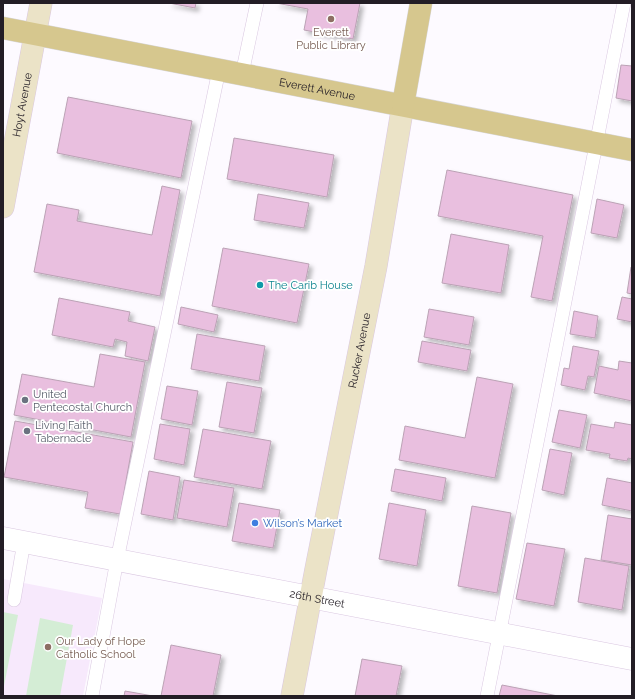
<svg xmlns="http://www.w3.org/2000/svg" width="635" height="699" font-family="Raleway,sans-serif">
<style>
.built{fill:#f7e9fc}
.green{fill:#d4edd5}
.building{fill:#e9bfdf;stroke:#bba2b5;filter:url(#shadow)}
.lines{fill:none;stroke-linecap:round;stroke-linejoin:round}
.lane-casing{stroke:#dac8e1;stroke-width:14}
.street-casing{stroke:#dac8e1;stroke-width:23}
.secondary-casing{stroke:#dac8e1;stroke-width:23}
.primary-casing{stroke:#d7d6d8;stroke-width:23}
.lane{stroke:#fff;stroke-width:13}
.street{stroke:#fff;stroke-width:22}
.secondary{stroke:#ebe3c7;stroke-width:22}
.primary{stroke:#d6c78e;stroke-width:22}
.education-dot{fill:#8d6e63;stroke:#fff;stroke-width:1.5}
.culture-dot{fill:#0f9aa8;stroke:#fff;stroke-width:1.5}
.worship-dot{fill:#6b7280;stroke:#fff;stroke-width:1.5}
.shop-dot{fill:#3f7fe0;stroke:#fff;stroke-width:1.5}
.labels{text-anchor:middle;dominant-baseline:central;stroke-width:3.5;stroke-linejoin:round;paint-order:stroke}
.education-label{font-size:11px;fill:#785e54;stroke:#fff}
.street-label{font-size:11px;fill:#231d25;stroke:#fff}
.culture-label{font-size:11px;fill:#0d838f;stroke:#fff;text-anchor:start}
.worship-label{font-size:11px;fill:#5b616d;stroke:#fff;text-anchor:start}
.shop-label{font-size:11px;fill:#366cbe;stroke:#fff;text-anchor:start}
</style>
<defs>
<filter id="shadow"><feDropShadow dx="3.5" dy="3.5" stdDeviation="2" flood-color="#0004"/></filter>
</defs>
<rect width="100%" height="100%" fill="#fdfaff"/>
<polygon class="built" points="3,579 102,598 83,696 3,696"/>
<g class="green">
<polygon points="3,612 18,615 3,691"/>
<polygon points="40,618 73,625 60,696 26,696"/>
</g>
<g class="building">
<polygon points="169,3 196,3 195,8"/>
<polygon points="276,3 360,3 353,39 304,30 308,9"/>
<polygon points="621,65 632,66 632,101 616,98"/>
<polygon points="68,97 192,121 181,178 57,153"/>
<polygon points="234,138 334,155 327,197 227,179"/>
<polygon points="447,170 573,195 552,301 531,297 543,236 438,216"/>
<polygon points="162,186 180,190 160,296 34,272 47,204 79,210 77,221 152,235"/>
<polygon points="258,194 309,203 304,228 254,220"/>
<polygon points="597,199 624,205 617,238 591,233"/>
<polygon points="451,234 509,245 501,293 442,283"/>
<polygon points="223,248 309,264 297,323 212,306"/>
<polygon points="631,267 632,267 632,294 627,293"/>
<polygon points="622,297 632,299 632,322 617,319"/>
<polygon points="59,298 130,312 128,321 155,327 148,361 125,356 127,342 115,339 113,347 52,335"/>
<polygon points="181,307 218,315 214,332 178,324"/>
<polygon points="429,309 474,317 469,345 424,337"/>
<polygon points="574,311 598,316 595,338 570,334"/>
<polygon points="197,334 265,346 259,381 191,369"/>
<polygon points="422,341 471,350 467,371 418,362"/>
<polygon points="573,346 599,351 594,377 588,376 585,390 561,385 564,368 569,369"/>
<polygon points="100,354 145,362 131,437 14,415 22,374 94,387"/>
<polygon points="619,361 632,363 632,401 594,393 599,366 618,370"/>
<polygon points="477,377 513,384 495,478 399,460 405,426 465,438"/>
<polygon points="227,382 262,388 254,433 219,427"/>
<polygon points="167,386 198,391 192,425 161,419"/>
<polygon points="559,410 587,415 580,448 552,442"/>
<polygon points="15,421 133,442 120,514 85,508 88,492 4,477"/>
<polygon points="615,422 632,425 632,459 628,458 627,461 609,458 610,454 586,450 591,424 614,428"/>
<polygon points="160,424 190,429 184,465 154,459"/>
<polygon points="203,429 271,441 262,489 194,477"/>
<polygon points="550,449 572,453 564,495 542,490"/>
<polygon points="395,469 446,478 442,501 391,491"/>
<polygon points="149,471 180,477 173,520 141,514"/>
<polygon points="607,478 632,483 632,511 602,505"/>
<polygon points="184,480 234,488 227,527 177,518"/>
<polygon points="239,503 280,510 273,548 232,541"/>
<polygon points="389,503 426,510 417,566 379,559"/>
<polygon points="472,506 511,513 497,593 458,586"/>
<polygon points="608,515 632,519 632,565 601,560"/>
<polygon points="527,543 565,549 554,606 516,599"/>
<polygon points="585,558 629,566 622,610 578,602"/>
<polygon points="171,645 221,655 213,696 161,696"/>
<polygon points="362,659 402,666 396,696 355,696"/>
<polygon points="502,685 558,696 499,696"/>
<polygon points="125,691 153,696 124,696"/>
</g>
<g class="lines">
<g class="lane-casing">
<g id="lane">
<polyline points="242,74 257,3"/>
<polyline points="14,600 24,542"/>
<polyline points="92,696 117,560 219,70"/>
<polyline points="487,696 624,3"/>
</g>
</g>
<g class="street-casing">
<g id="street">
<path id="s1" d="M3,538L632,659"/>
</g>
</g>
<g class="secondary-casing">
<g id="secondary">
<path id="s2" d="M3,207L41,3"/>
<path id="s3" d="M292,696L316,569L376,266L403,105"/>
</g>
</g>
<g class="primary-casing">
<g id="primary">
<path id="s4" d="M3,28L632,150"/>
<polyline points="403,105 421,3"/>
</g>
</g>
<use href="#lane" class="lane"/>
<use href="#street" class="street"/>
<use href="#secondary" class="secondary"/>
<use href="#primary" class="primary"/>
</g>
<g class="education-dot">
<circle cx="331" cy="19" r="4"/>
<circle cx="48" cy="647" r="4"/>
</g>
<circle class="culture-dot" cx="260" cy="285" r="4"/>
<g class="worship-dot">
<circle cx="25" cy="400" r="4"/>
<circle cx="27" cy="431" r="4"/>
</g>
<circle class="shop-dot" cx="255" cy="523" r="4"/>
<g class="labels">
<g class="education-label">
<text x="331" y="32">Everett<tspan x="331" dy="13">Public Library</tspan></text>
<text x="56" y="641" text-anchor="start">Our Lady of Hope<tspan x="56" dy="13">Catholic School</tspan></text>
</g>
<g class="street-label">
<text stroke="none"><textPath href="#s4" startOffset="320">Everett Avenue</textPath></text>
<text stroke="none"><textPath href="#s2" startOffset="104">Hoyt Avenue</textPath></text>
<text stroke="none"><textPath href="#s3" startOffset="352">Rucker Avenue</textPath></text>
<text stroke="none"><textPath href="#s1" startOffset="320">26th Street</textPath></text>
</g>
<g class="culture-label">
<text x="268" y="285">The Carib House</text>
</g>
<g class="worship-label">
<text x="33" y="394">United<tspan x="33" dy="13">Pentecostal Church</tspan></text>
<text x="35" y="425">Living Faith<tspan x="35" dy="13">Tabernacle</tspan></text>
</g>
<g class="shop-label">
<text x="263" y="523">Wilson’s Market</text>
</g>
</g>
<rect width="635" height="699" fill="none" stroke="#231d25" stroke-width="8"/>
</svg>
